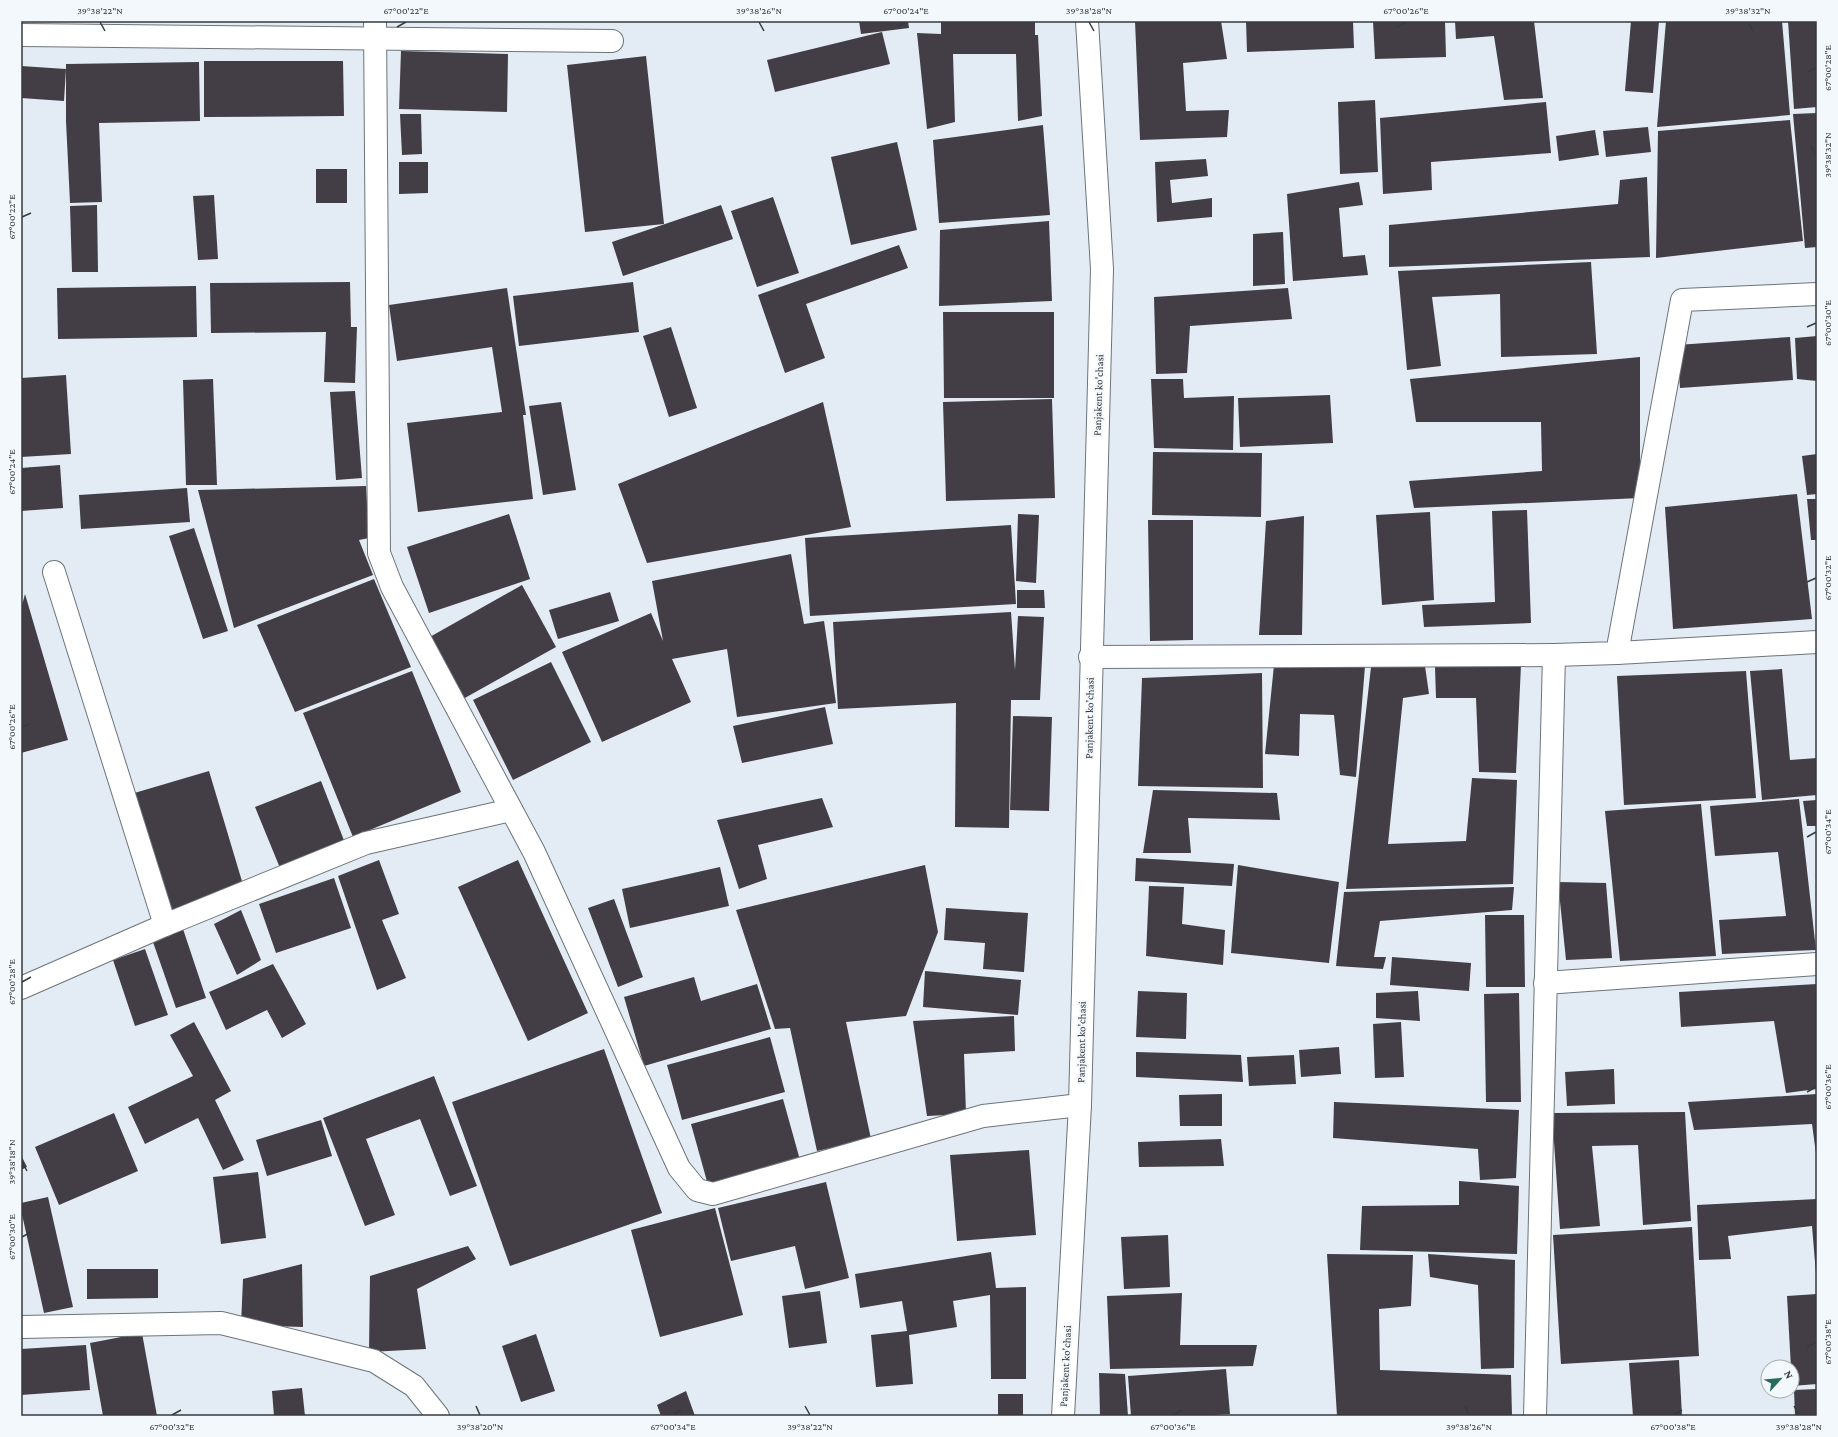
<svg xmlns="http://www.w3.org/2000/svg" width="1838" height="1437" font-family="'Crimson Pro',serif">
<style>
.building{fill:#433d45}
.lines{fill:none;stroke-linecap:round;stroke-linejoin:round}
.minor-casing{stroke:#6c747b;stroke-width:24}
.primary-casing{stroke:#6c747b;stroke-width:24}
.minor{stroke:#fff;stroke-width:22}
.primary{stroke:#fff;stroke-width:22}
.ticks{fill:none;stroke:#373a3e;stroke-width:1.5}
.labels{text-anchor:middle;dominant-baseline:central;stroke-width:4;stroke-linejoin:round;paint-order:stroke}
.street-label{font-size:11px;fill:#373a3e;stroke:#f3f8fd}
.neatline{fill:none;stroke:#373a3e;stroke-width:1.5}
.ticks-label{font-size:10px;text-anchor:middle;fill:#373a3e}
</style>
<rect width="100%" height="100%" fill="#e3ecf4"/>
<g class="building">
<polygon points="859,21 908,21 909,28 861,34"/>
<polygon points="941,21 1035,21 1035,35 1038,35 1042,116 1018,121 1016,54 953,54 955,122 927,129 917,33 941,34"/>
<polygon points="1135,21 1221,21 1227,59 1183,63 1186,111 1229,110 1227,137 1140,140"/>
<polygon points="1246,21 1353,21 1354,48 1247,52"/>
<polygon points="1373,21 1445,21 1446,57 1375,59"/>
<polygon points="1455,21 1534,21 1543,98 1504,100 1494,36 1456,39"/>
<polygon points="1631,21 1659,21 1653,93 1625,91"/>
<polygon points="1666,21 1782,21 1790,115 1657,127"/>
<polygon points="1788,21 1817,21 1817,107 1794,109"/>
<polygon points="882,32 890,64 775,92 767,60"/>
<polygon points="401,51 508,54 507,112 399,109"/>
<polygon points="646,56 664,224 585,232 567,65"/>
<polygon points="204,61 343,61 344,116 204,117"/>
<polygon points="199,62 200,121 99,123 102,202 70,203 66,121 66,64"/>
<polygon points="21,66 66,69 64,101 21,98"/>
<polygon points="1375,100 1378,172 1340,174 1338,102"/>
<polygon points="1546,102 1551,153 1431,162 1432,190 1383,194 1380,118"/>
<polygon points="1817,113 1817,247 1805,248 1793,114"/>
<polygon points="400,114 421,114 422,154 402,155"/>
<polygon points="1790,120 1803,241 1656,258 1658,131"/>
<polygon points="1043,125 1050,215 939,223 933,140"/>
<polygon points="1648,127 1651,152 1606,157 1603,131"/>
<polygon points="1595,130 1599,155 1559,161 1556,136"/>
<polygon points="897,142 917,230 851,245 831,157"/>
<polygon points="1206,159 1208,176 1170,180 1172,203 1212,198 1212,217 1157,222 1155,162"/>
<polygon points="399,162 428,162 428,193 399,194"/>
<rect x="316" y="169" width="31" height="34"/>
<polygon points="1647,177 1650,257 1389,267 1389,225 1618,204 1620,180"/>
<polygon points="1359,182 1363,205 1339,208 1343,257 1365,255 1368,275 1293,281 1287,194"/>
<polygon points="214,195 218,259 198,260 193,196"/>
<polygon points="773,197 799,273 757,287 731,211"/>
<polygon points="97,205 98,272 72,272 70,206"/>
<polygon points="721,205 733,239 623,276 612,242"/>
<polygon points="1049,221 1052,301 939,306 940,230"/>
<polygon points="1283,232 1285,284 1253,286 1253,234"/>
<polygon points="899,245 908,268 806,304 825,358 785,373 758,295"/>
<polygon points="1591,262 1597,354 1501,357 1500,294 1432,297 1441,366 1407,370 1398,271"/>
<polygon points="350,282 351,327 357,327 355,383 324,382 326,332 211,333 210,283"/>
<polygon points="633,282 639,332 519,346 513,296"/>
<polygon points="196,286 197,337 58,339 57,288"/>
<polygon points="507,288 526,415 523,415 533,499 418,512 407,423 502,412 492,347 397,361 389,305"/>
<polygon points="1288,288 1292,319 1190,326 1187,373 1156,374 1154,297"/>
<polygon points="943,312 1054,312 1054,398 944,398"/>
<polygon points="671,327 697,408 669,417 643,336"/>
<polygon points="1817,336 1817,381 1797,379 1795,338"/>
<polygon points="1790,337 1793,380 1680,388 1677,345"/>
<polygon points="1640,357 1640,498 1414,508 1409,481 1542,471 1541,422 1416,422 1410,379"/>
<polygon points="66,375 71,454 21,457 21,378"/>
<polygon points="213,379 217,485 186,485 183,380"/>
<polygon points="1151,379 1183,379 1184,398 1234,396 1233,450 1154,448"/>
<polygon points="355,391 362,478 336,480 330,392"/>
<polygon points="1330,395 1333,443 1240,447 1238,398"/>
<polygon points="1052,399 1055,498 946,501 943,402"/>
<polygon points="561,402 576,490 543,495 529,406"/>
<polygon points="823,402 851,527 647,563 618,484"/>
<polygon points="1153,452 1262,453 1261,517 1152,515"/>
<polygon points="1817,454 1817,494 1807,495 1802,456"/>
<polygon points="60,465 63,508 21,511 21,468"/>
<polygon points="366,486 369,538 359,540 373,575 234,628 198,490"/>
<polygon points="187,488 190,522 81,529 79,495"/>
<polygon points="1797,494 1812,619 1673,629 1665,507"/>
<polygon points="1807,499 1817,499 1817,540 1811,540"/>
<polygon points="1527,510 1531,623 1424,627 1422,605 1495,602 1492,511"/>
<polygon points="1430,512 1434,600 1382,605 1376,515"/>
<polygon points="509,514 530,579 429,613 407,547"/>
<polygon points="1018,514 1039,515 1036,583 1016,581"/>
<polygon points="1304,516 1302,635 1259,635 1266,521"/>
<polygon points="1148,520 1193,520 1193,640 1150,641"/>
<polygon points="1011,525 1016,604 810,616 805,538"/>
<polygon points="194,528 228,631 203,639 169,536"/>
<polygon points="791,554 804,624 824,621 836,703 737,717 727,649 672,659 691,702 602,742 562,652 651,613 663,641 652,581"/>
<polygon points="374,579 411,667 295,712 257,625"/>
<polygon points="522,585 556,647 463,699 428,638"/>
<polygon points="1017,590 1044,590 1045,608 1017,608"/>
<polygon points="610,592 619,621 558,639 549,610"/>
<polygon points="25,594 68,740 21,753 21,609"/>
<polygon points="1011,612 1015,670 1018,616 1044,617 1040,700 1011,700 1009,828 955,827 956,703 838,709 833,622"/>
<polygon points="551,662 591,742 513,780 473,700"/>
<polygon points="1274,665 1365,666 1356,777 1340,775 1334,715 1300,714 1299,756 1265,754"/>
<polygon points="1521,665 1516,773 1479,772 1476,698 1436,698 1435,667"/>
<polygon points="1425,666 1429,694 1403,698 1388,844 1466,841 1472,778 1517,780 1513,884 1346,889 1371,667"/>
<polygon points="1782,669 1790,760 1817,758 1817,795 1762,800 1750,671"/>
<polygon points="412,671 461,792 353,837 303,713"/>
<polygon points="1746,671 1756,798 1624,805 1617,676"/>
<polygon points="1262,673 1263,788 1138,786 1142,678"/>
<polygon points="825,707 833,744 742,763 733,726"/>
<polygon points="1013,716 1052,717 1049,811 1010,810"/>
<polygon points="209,771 244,888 167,911 131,794"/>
<polygon points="321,781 345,843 280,868 255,807"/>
<polygon points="1153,790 1277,793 1280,820 1188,818 1191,853 1143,853"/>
<polygon points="822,798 833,827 758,845 767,879 739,889 717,820"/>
<polygon points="1799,799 1816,950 1722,954 1719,920 1786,916 1778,852 1715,856 1710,806"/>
<polygon points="1817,800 1817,826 1807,826 1803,801"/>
<polygon points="1701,804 1716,956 1620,961 1605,811"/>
<polygon points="1136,858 1234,864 1232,886 1135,881"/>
<polygon points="379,860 399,914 382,920 406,978 377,990 338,876"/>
<polygon points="518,860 588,1013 528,1041 458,887"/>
<polygon points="925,865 938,932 906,1016 846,1022 871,1139 817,1151 790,1028 775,1029 736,910"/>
<polygon points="1238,865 1339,882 1329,963 1231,953"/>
<polygon points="720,867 729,906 630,928 622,889"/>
<polygon points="334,878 351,928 276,953 259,904"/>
<polygon points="1558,882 1606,883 1612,958 1566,960"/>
<polygon points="1149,886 1184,887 1182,924 1225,930 1223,965 1146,956"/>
<polygon points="1514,887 1512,910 1380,921 1374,957 1386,957 1383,969 1336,966 1344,892"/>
<polygon points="614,899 643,977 618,987 588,908"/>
<polygon points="946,908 1028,913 1024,972 983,969 985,943 944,940"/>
<polygon points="241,910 261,960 237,975 214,924"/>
<polygon points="1485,915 1524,915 1525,987 1486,987"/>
<polygon points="183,929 206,998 176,1008 153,942"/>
<polygon points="145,949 168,1015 135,1026 113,960"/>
<polygon points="1392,957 1471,963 1469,991 1390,985"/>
<polygon points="273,964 306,1024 282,1038 267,1010 226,1030 209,992"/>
<polygon points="925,971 1021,980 1018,1015 923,1007"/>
<polygon points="694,977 701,1001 757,984 771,1029 644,1066 624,997"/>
<polygon points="1817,984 1817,1089 1786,1093 1774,1021 1681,1027 1679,992"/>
<polygon points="1138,991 1187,993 1186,1039 1136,1037"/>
<polygon points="1418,991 1420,1021 1376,1018 1376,993"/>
<polygon points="1519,993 1521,1102 1486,1102 1484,994"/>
<polygon points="1014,1016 1015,1051 964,1054 966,1114 927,1116 913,1021"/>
<polygon points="194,1022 231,1091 215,1100 244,1160 223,1170 198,1118 145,1144 128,1107 193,1076 170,1035"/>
<polygon points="1401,1022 1404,1077 1375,1078 1373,1024"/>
<polygon points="770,1037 785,1092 682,1120 667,1065"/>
<polygon points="1339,1047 1341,1074 1301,1077 1299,1050"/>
<polygon points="604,1049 662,1213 510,1266 452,1102"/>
<polygon points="1136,1052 1241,1055 1243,1082 1136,1077"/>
<polygon points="1294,1055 1296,1084 1249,1086 1247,1057"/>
<polygon points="1614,1069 1615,1104 1567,1106 1565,1072"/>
<polygon points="434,1076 477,1186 450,1196 420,1119 366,1139 395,1215 365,1226 323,1118"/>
<polygon points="1222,1094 1222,1126 1180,1126 1179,1095"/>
<polygon points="1817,1094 1817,1161 1812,1124 1694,1130 1688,1102"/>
<polygon points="783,1099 800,1160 708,1185 691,1124"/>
<polygon points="1334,1102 1519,1110 1516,1178 1480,1180 1478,1149 1333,1138"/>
<polygon points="1685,1112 1691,1221 1643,1225 1638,1145 1592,1146 1600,1226 1560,1229 1552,1113"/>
<polygon points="114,1113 138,1171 59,1205 35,1147"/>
<polygon points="321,1120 332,1156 267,1176 256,1140"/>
<polygon points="1221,1139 1224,1166 1139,1167 1138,1142"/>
<polygon points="1029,1150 1036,1235 957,1241 950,1155"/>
<polygon points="21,1155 27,1167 21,1170"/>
<polygon points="258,1172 266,1238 221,1244 213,1177"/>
<polygon points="1459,1181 1519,1186 1517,1254 1360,1250 1362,1206 1459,1205"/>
<polygon points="826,1182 849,1278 805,1289 795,1246 731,1261 718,1208"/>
<polygon points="48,1197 73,1307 44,1313 21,1210 21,1203"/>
<polygon points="1817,1199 1817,1286 1812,1226 1728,1236 1731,1259 1699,1260 1697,1205"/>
<polygon points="715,1208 743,1315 660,1337 631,1230"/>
<polygon points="1692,1227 1699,1356 1561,1364 1553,1235"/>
<polygon points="1168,1235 1170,1287 1124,1289 1121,1237"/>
<polygon points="468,1246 476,1259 417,1289 426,1349 369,1352 370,1276"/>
<polygon points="991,1252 996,1288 1026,1287 1026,1379 991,1379 990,1295 953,1301 957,1327 909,1335 913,1384 876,1387 871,1335 907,1331 902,1301 860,1308 855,1274"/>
<polygon points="1327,1254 1413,1255 1411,1306 1379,1309 1380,1370 1511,1375 1512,1416 1337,1416"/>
<polygon points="1428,1254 1515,1260 1514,1368 1481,1369 1478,1285 1430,1277"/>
<polygon points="302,1264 303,1327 241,1325 243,1279"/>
<polygon points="87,1269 158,1269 158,1298 87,1299"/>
<polygon points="820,1291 827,1343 789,1348 782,1296"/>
<polygon points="1182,1293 1180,1345 1257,1345 1253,1366 1110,1369 1107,1296"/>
<polygon points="1817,1294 1817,1384 1792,1386 1787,1296"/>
<polygon points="142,1333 157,1416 103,1416 90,1343"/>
<polygon points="536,1334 555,1391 521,1402 502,1346"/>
<polygon points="86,1345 90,1390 21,1395 21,1349"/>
<polygon points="1679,1360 1682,1416 1633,1416 1629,1363"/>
<polygon points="1226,1369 1230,1414 1197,1416 1131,1416 1128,1376"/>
<polygon points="1099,1373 1125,1374 1128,1416 1100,1416"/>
<polygon points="302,1388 305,1416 274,1416 272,1391"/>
<polygon points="1817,1389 1817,1416 1795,1416 1794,1390"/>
<polygon points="686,1391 695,1416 661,1416 657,1405"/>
<rect x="998" y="1394" width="25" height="22"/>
</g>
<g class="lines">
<g class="minor-casing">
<g id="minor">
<polyline points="375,21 379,553 392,587 534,852 679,1168 697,1190 713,1194 983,1116 1080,1105"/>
<polyline points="21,35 612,41"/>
<polyline points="54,572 165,925"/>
<polyline points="1617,653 1817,642"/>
<polyline points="1090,657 1554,655"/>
<polyline points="1545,983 1817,964"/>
<polyline points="21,988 165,925 366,843 511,810"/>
<polyline points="21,1327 221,1323 374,1361 414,1386 438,1416"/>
<polyline points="1535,1416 1554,655 1617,653 1682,300 1817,294"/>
</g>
</g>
<g class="primary-casing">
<polyline id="primary" points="1063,1416 1080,1105 1102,269 1087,21"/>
</g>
<use href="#minor" class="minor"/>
<use href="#primary" class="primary"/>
</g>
<path class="ticks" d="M100,22L105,31M759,22L764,31M1089,22L1094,31M1748,22L1753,31M397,27L406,22M897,27L906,22M1397,27L1406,22M1807,72L1816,68M1811,146L1816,155M22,217L31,213M1807,327L1816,323M22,472L31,468M1807,582L1816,578M22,727L31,723M1807,837L1816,832M22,982L31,977M1807,1092L1816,1087M22,1162L27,1171M22,1237L31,1232M1807,1347L1816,1342M476,1406L480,1415M805,1406L810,1415M1465,1406L1469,1415M1794,1406L1799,1415M172,1415L181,1410M673,1415L681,1410M1173,1415L1182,1410M1673,1415L1682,1410"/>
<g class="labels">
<g class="street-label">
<text transform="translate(1098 395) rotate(-88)">Panjakent ko'chasi</text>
<text transform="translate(1089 718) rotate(-89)">Panjakent ko'chasi</text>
<text transform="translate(1081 1042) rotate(-89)">Panjakent ko'chasi</text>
<text transform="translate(1065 1366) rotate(-87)">Panjakent ko'chasi</text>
</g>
</g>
<rect width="1838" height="1437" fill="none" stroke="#f3f8fd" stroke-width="44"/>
<g transform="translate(1780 1379) rotate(63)"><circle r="19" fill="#f3f8fd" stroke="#a8acb1"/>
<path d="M0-3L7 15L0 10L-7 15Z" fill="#286c5f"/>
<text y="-6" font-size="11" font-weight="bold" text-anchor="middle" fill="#373a3e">N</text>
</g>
<rect x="22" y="22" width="1794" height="1393" class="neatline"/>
<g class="ticks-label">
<text x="100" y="14">39°38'22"N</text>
<text x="406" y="14">67°00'22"E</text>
<text x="759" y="14">39°38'26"N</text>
<text x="906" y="14">67°00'24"E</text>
<text x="1089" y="14">39°38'28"N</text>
<text x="1406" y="14">67°00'26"E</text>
<text x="1748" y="14">39°38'32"N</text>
<text transform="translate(1827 68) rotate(-90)" y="4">67°00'28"E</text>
<text transform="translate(1827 155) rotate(-90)" y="4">39°38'32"N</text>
<text transform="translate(11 217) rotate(-90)" y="4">67°00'22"E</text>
<text transform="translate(1827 323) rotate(-90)" y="4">67°00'30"E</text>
<text transform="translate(11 472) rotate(-90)" y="4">67°00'24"E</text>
<text transform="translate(1827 578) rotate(-90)" y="4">67°00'32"E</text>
<text transform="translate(11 727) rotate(-90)" y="4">67°00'26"E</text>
<text transform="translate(1827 832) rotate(-90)" y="4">67°00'34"E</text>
<text transform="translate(11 982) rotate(-90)" y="4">67°00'28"E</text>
<text transform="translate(1827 1087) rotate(-90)" y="4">67°00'36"E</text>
<text transform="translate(11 1162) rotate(-90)" y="4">39°38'18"N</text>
<text transform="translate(11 1237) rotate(-90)" y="4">67°00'30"E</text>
<text transform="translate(1827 1342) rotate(-90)" y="4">67°00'38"E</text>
<text x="172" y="1430">67°00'32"E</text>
<text x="480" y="1430">39°38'20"N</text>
<text x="673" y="1430">67°00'34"E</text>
<text x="810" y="1430">39°38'22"N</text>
<text x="1173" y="1430">67°00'36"E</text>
<text x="1469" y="1430">39°38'26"N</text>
<text x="1673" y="1430">67°00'38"E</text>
<text x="1799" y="1430">39°38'28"N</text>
</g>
</svg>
